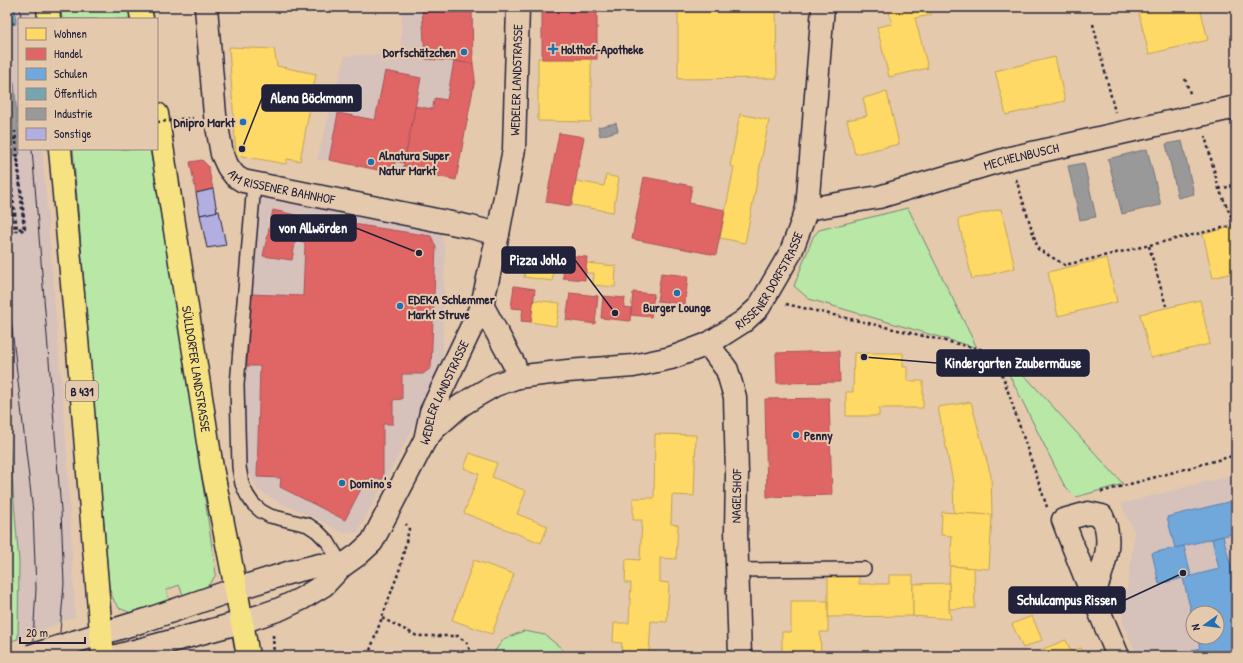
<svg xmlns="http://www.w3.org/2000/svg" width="1243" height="663" font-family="'Patrick Hand',sans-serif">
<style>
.built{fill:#d6c1bb;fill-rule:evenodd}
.green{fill:#b9e7a6;stroke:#6e8470}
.homes{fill:#ffd966;stroke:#bda259}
.shops{fill:#e06666;stroke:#a75259}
.schools{fill:#6fa8dc;stroke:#5880ac}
.public{fill:#76a5af;stroke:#5d7e8c}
.industry{fill:#999;stroke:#75757d}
.building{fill:#b2aedf;stroke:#22223b}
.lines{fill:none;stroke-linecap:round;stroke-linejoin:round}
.service-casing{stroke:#22223b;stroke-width:16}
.minor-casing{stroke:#22223b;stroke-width:25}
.primary-casing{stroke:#22223b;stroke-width:25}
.trunk-casing{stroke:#22223b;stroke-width:25}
.path{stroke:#22223b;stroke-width:2.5;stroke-dasharray:3 3;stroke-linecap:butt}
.service{stroke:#e5c9ac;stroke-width:13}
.minor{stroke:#e5c9ac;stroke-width:22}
.primary{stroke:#f7e281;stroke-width:22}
.trunk{stroke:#f7e281;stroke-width:22}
.tram{stroke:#22223b;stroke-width:1}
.minor-bridge-casing{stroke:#22223b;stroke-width:25;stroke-linecap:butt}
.path-bridge{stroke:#22223b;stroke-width:2.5;stroke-dasharray:3 3;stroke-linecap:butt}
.minor-bridge{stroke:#e5c9ac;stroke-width:22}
.poi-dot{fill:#1f6fb2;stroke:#e5c9ac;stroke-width:1.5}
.labels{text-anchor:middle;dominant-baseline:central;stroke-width:4;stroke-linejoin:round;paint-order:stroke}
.shield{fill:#e5c9ac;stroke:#5c545d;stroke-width:1}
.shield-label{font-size:12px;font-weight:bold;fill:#22223b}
.poi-label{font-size:13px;font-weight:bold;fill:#22223b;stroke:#e5c9ac;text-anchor:start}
.street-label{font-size:13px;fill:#22223b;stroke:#e5c9ac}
.leader{fill:none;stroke:#22223b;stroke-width:1.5}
.callout-dot{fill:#22223b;stroke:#e5c9ac;stroke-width:1.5}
.callout{fill:#22223b;stroke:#22223b;stroke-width:1.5}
.callout-label{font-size:14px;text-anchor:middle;font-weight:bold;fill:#fff}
</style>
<rect width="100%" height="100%" fill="#e5c9ac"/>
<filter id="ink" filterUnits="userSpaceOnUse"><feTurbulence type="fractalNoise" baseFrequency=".025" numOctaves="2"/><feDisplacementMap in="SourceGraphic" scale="8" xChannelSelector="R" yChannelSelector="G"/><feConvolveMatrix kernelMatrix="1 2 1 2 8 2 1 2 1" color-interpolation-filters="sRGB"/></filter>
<g filter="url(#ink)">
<g class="built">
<polygon points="7,7 30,7 31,19 19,19 19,149 42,149 67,453 75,617 18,639 19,562 7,419"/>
<polygon points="402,7 472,7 473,64 475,79 456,180 403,169 393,173 329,160 317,160 345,56 401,53"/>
<polygon points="267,198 441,232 445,249 442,374 357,533 343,533 313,517 280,503 258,490 246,467 243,375 250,278 259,201"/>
<path d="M1236,474V656H1138L1122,622L1135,533L1121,504ZM1193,613H1217V637H1193Z"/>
</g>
<g class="green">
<polygon points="61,7 128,7 130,19 62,19"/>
<path d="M73,149H150L181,337L216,574C208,590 199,590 183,595L179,585L166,590L169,600L131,613L119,608L114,601L109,587Z"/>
<polygon points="908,208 977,348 809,299 794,286 813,237 819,230"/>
<polygon points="1004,364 1026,377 1123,484 1076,497 1064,485"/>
<polygon points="7,419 19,562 18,639 7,642"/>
<polygon points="524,631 545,635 561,648 564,656 491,656 504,639"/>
</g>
<g class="homes">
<polygon points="888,7 929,7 931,15 915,18 928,68 889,77 877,27 892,24"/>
<polygon points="1152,7 1200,7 1208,40 1149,54 1138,10"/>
<polygon points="678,12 776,12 777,78 678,79"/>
<polygon points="229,47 274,49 277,66 316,74 300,161 287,159 286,164 236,155"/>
<polygon points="1055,57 1065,101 1006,115 995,71"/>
<polygon points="538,58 591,59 591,122 538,121"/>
<polygon points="887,92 899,144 855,154 847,120 867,116 863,98"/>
<polygon points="740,114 769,120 745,243 720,238 734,167 730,166"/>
<polygon points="606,175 619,178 613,212 572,205 576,181 604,186"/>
<polygon points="1001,209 1015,268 972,279 958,219"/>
<polygon points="1236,226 1236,272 1213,278 1203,234"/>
<polygon points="528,250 556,253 552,281 524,277"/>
<polygon points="1107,258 1117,302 1058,316 1048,272"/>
<polygon points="586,263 616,266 615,287 593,285 594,273 585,273"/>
<polygon points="533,300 560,303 556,326 531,322"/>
<polygon points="1200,300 1210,344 1151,358 1140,314"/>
<polygon points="854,353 903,353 903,367 907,367 907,381 923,381 923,408 879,408 879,416 846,416 846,392 853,392"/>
<polygon points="971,402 991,476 992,515 954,513 953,482 938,407"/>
<polygon points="655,434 696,435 694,496 672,495 671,524 678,525 676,559 660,558 660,582 669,583 667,622 651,621 649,652 658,652 658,656 621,656 622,643 613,642 614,623 629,623 631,583 625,583 626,559 640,560 642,520 633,520 633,498 654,498"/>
<polygon points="470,453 497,463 492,477 526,491 517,514 548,526 541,543 464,513 479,474 464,468"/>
<polygon points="942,512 992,515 989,569 950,566 952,536 941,535"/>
<polygon points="474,560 514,574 492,634 452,620"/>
<polygon points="950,566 974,568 975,608 949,609 949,583"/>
<polygon points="828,574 859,574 859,584 889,584 889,575 913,575 913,616 828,617"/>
<polygon points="949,583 949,609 951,619 913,616 913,584"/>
<polygon points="791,601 828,601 828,632 820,632 821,656 782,656 782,632 791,632"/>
<polygon points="1032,616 1042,640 1023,648 1012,624"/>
<polygon points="1066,640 1071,652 1081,648 1085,656 1046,656 1043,649"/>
</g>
<g class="shops">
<polygon points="422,7 472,7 473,64 454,61 425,59"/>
<rect x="542" y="7" width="55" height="52"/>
<polygon points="454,61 473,64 475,79 456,180 403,169 415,106 432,109 435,98 447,100"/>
<polygon points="385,71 421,78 404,163 395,161 393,173 329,160 338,113 375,120"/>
<polygon points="559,133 584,137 571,206 546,202"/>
<polygon points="202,160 208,166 213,189 196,193 190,162"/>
<polygon points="644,177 692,186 689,203 725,210 716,255 632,239"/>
<polygon points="273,210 300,216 292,260 263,256"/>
<polygon points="300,216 431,236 436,247 431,368 423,374 402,374 402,399 393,400 393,424 383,424 383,479 366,479 345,520 280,487 281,478 257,477 260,366 247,366 250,294 303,296 305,244 296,239"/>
<polygon points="564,255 587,257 585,280 563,278"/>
<polygon points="661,273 688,276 685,304 657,301"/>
<polygon points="514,286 535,289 531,322 521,321 523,309 511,308"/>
<polygon points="633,292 654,294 651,317 631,315"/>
<polygon points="570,293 598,296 595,324 566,320"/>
<polygon points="603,296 625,298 624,307 631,308 630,321 601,318"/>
<polygon points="839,351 840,382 777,383 776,353"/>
<polygon points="829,398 832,495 767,497 765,399"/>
</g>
<g class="schools">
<polygon points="1236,500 1236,533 1175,548 1167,517"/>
<polygon points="1223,536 1231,567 1236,566 1236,579 1234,579 1236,588 1236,656 1194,656 1192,650 1200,648 1197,637 1217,637 1217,613 1193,613 1193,620 1183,578 1219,569 1212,539"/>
<polygon points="1184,546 1191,576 1159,584 1152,553"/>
</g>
<polygon class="public" points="7,7 15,7 16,24 7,25"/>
<g class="industry">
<polygon points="7,36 11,79 14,82 18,129 19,129 19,149 20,154 7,155"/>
<polygon points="616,123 618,131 600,136 598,127"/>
<polygon points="1182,141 1194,194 1178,198 1166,144"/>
<polygon points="1147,149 1161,205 1122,214 1108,159"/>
<polygon points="1084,163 1096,217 1080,220 1068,166"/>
</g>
<g class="building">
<polygon points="213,189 217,212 200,215 196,193"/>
<polygon points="219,211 226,245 207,248 200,215"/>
</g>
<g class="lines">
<g class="service-casing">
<g id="service">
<polyline points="254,184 237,385 239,467 242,484 247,495 253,504 261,511 270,516 308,525 317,531 328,542 342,566"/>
<polyline points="737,570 864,569"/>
</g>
</g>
<g class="minor-casing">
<g id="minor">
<path id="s1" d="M206,7L215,115L222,154L228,167L235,176L243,181L471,227L498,234"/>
<path id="s2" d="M807,209L879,197L1010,158L1236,107"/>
<polyline points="482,305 514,364 518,377"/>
<polyline points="708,344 727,370 735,397 737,474 736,531 740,656"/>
<path id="s3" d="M425,440L435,428L460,406L476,396L495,385L518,377L533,375L568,371L633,366L671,358L708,344L744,321L759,307L791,252L807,209L823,7"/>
<path d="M1093,597C1102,571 1115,542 1102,516L1088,513L1063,520C1080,566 1099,611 1118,656"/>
<polyline points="74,642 146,620 236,589 291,572 320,565 342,566"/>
<path id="s4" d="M116,656L242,622L280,609L301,599L324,585L342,566L359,554L372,542L425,440L431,412L482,305L498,234L514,149L518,7"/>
</g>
</g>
<g class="primary-casing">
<g id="primary">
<polyline points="236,589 248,656"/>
<polyline points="101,634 103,656"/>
</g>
</g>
<g class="trunk-casing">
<g id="trunk">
<polyline points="48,7 49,19"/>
<polyline points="140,7 142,19"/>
<path id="s5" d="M157,114L212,468L236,589"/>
<polyline points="60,149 80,373 101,634"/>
</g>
</g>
<g class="path">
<polyline points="7,24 14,23"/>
<polyline points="1093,24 1115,112"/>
<polyline points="1185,79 1191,96"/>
<polyline points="7,98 11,139"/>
<polyline points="180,119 193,118"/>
<polyline points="7,159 15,231 24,230 17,156 8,156 17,229 25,228 15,131"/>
<polyline points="1016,179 1038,249 1065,265 1235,225 1219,189 1205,136"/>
<polyline points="1219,189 1236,185"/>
<polyline points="1149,246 1166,306"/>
<polyline points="786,304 984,350 998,362 1047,507"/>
<polyline points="1101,492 1236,455"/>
<polyline points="382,618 417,636 458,636 467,643 472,656"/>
<polyline points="273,635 274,656"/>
<polyline points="368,656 400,568 409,529 406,524"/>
</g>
<use href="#service" class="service"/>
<use href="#minor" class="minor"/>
<use href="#primary" class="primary"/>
<use href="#trunk" class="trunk"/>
<g class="tram">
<polyline points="20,7 21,19"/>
<polyline points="32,149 61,510 64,584 58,656"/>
<polyline points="7,285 33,512 36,589 32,656"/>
</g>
<g class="minor-bridge-casing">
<polyline id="minor-bridge" points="30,656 74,642"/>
</g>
<g class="path-bridge">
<polyline points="157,122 177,120"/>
<polyline points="7,140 19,138"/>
</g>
<use href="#minor-bridge" class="minor-bridge"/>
</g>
</g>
<g class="poi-dot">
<path d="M551 43h4v4h4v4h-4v4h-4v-4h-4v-4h4z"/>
<circle cx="464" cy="52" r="4"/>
<circle cx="243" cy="122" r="4"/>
<circle cx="371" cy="162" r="4"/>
<circle cx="677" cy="293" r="4"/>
<circle cx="400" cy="306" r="4"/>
<circle cx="796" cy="435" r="4"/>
<circle cx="342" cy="483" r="4"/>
</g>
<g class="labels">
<rect class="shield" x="66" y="381" width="32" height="20" rx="3"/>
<g class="shield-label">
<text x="82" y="391">B 431</text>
</g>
<g class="poi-label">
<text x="561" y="49">Holthof-Apotheke</text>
<text x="456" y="52" text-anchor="end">Dorfschätzchen</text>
<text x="235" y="122" text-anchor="end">Dnipro Markt</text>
<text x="379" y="155">Alnatura Super<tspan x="379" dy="15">Natur Markt</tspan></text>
<text x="408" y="299">EDEKA Schlemmer<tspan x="408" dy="15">Markt Struve</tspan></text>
<text x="677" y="307" text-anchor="middle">Burger Lounge</text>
<text x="804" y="435">Penny</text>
<text x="350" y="483">Domino's</text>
</g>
<g class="street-label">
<text stroke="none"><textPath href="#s4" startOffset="776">WEDELER LANDSTRASSE</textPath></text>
<text stroke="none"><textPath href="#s2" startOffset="221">MECHELNBUSCH</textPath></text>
<text stroke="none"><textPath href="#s1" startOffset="222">AM RISSENER BAHNHOF</textPath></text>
<text stroke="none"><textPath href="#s3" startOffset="399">RISSENER DORFSTRASSE</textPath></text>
<text stroke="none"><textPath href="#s5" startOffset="258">SÜLLDORFER LANDSTRASSE</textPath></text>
<text stroke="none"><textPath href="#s4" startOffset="452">WEDELER LANDSTRASSE</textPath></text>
<text transform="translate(736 496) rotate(-89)">NAGELSHOF</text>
</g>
</g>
<path class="leader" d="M242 149L262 98M419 253L356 228M615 313L575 260M864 357L937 363M1183 573L1125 600"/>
<g class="callout-dot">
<circle cx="242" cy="149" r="4"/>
<circle cx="419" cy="253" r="4"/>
<circle cx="615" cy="313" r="4"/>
<circle cx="864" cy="357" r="4"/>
<circle cx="1183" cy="573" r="4"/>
</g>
<g class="callout">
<rect x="262" y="85" width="99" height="26" rx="4"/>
<rect x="271" y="215" width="85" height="26" rx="4"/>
<rect x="502" y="247" width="73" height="26" rx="4"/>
<rect x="937" y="350" width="152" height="26" rx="4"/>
<rect x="1009" y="587" width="116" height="26" rx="4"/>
</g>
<g class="callout-label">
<text x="312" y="103">Alena Böckmann</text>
<text x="313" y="233">von Allwörden</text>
<text x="538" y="265">Pizza Johlo</text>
<text x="1013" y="368">Kindergarten Zaubermäuse</text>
<text x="1067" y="605">Schulcampus Rissen</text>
</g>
<rect width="1243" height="663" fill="none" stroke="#e5c9ac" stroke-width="24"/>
<rect x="12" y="12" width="1219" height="639" fill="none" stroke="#22223b" stroke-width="1.5" filter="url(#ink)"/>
<rect x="18" y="18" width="140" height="132" fill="#e5c9ac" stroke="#97867f"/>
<rect x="26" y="28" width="20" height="12" fill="#ffd966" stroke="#97867f"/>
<text x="54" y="38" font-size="12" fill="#22223b">Wohnen</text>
<rect x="26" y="48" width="20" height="12" fill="#e06666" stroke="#97867f"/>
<text x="54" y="58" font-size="12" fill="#22223b">Handel</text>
<rect x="26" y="68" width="20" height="12" fill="#6fa8dc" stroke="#97867f"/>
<text x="54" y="78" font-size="12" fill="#22223b">Schulen</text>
<rect x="26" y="88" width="20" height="12" fill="#76a5af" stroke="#97867f"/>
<text x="54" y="98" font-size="12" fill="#22223b">Öffentlich</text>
<rect x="26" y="108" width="20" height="12" fill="#999999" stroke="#97867f"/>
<text x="54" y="118" font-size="12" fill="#22223b">Industrie</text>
<rect x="26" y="128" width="20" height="12" fill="#b2aedf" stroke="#97867f"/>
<text x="54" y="138" font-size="12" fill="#22223b">Sonstige</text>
<g transform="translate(1205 625) rotate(256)"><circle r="19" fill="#e5c9ac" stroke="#97867f"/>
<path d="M0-3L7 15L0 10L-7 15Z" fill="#1f6fb2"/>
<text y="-6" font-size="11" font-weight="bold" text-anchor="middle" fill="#22223b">N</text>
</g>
<path d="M20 637v6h65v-6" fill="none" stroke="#22223b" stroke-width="2"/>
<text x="26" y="637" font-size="12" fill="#22223b" stroke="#e5c9ac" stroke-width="3" paint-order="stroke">20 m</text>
</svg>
